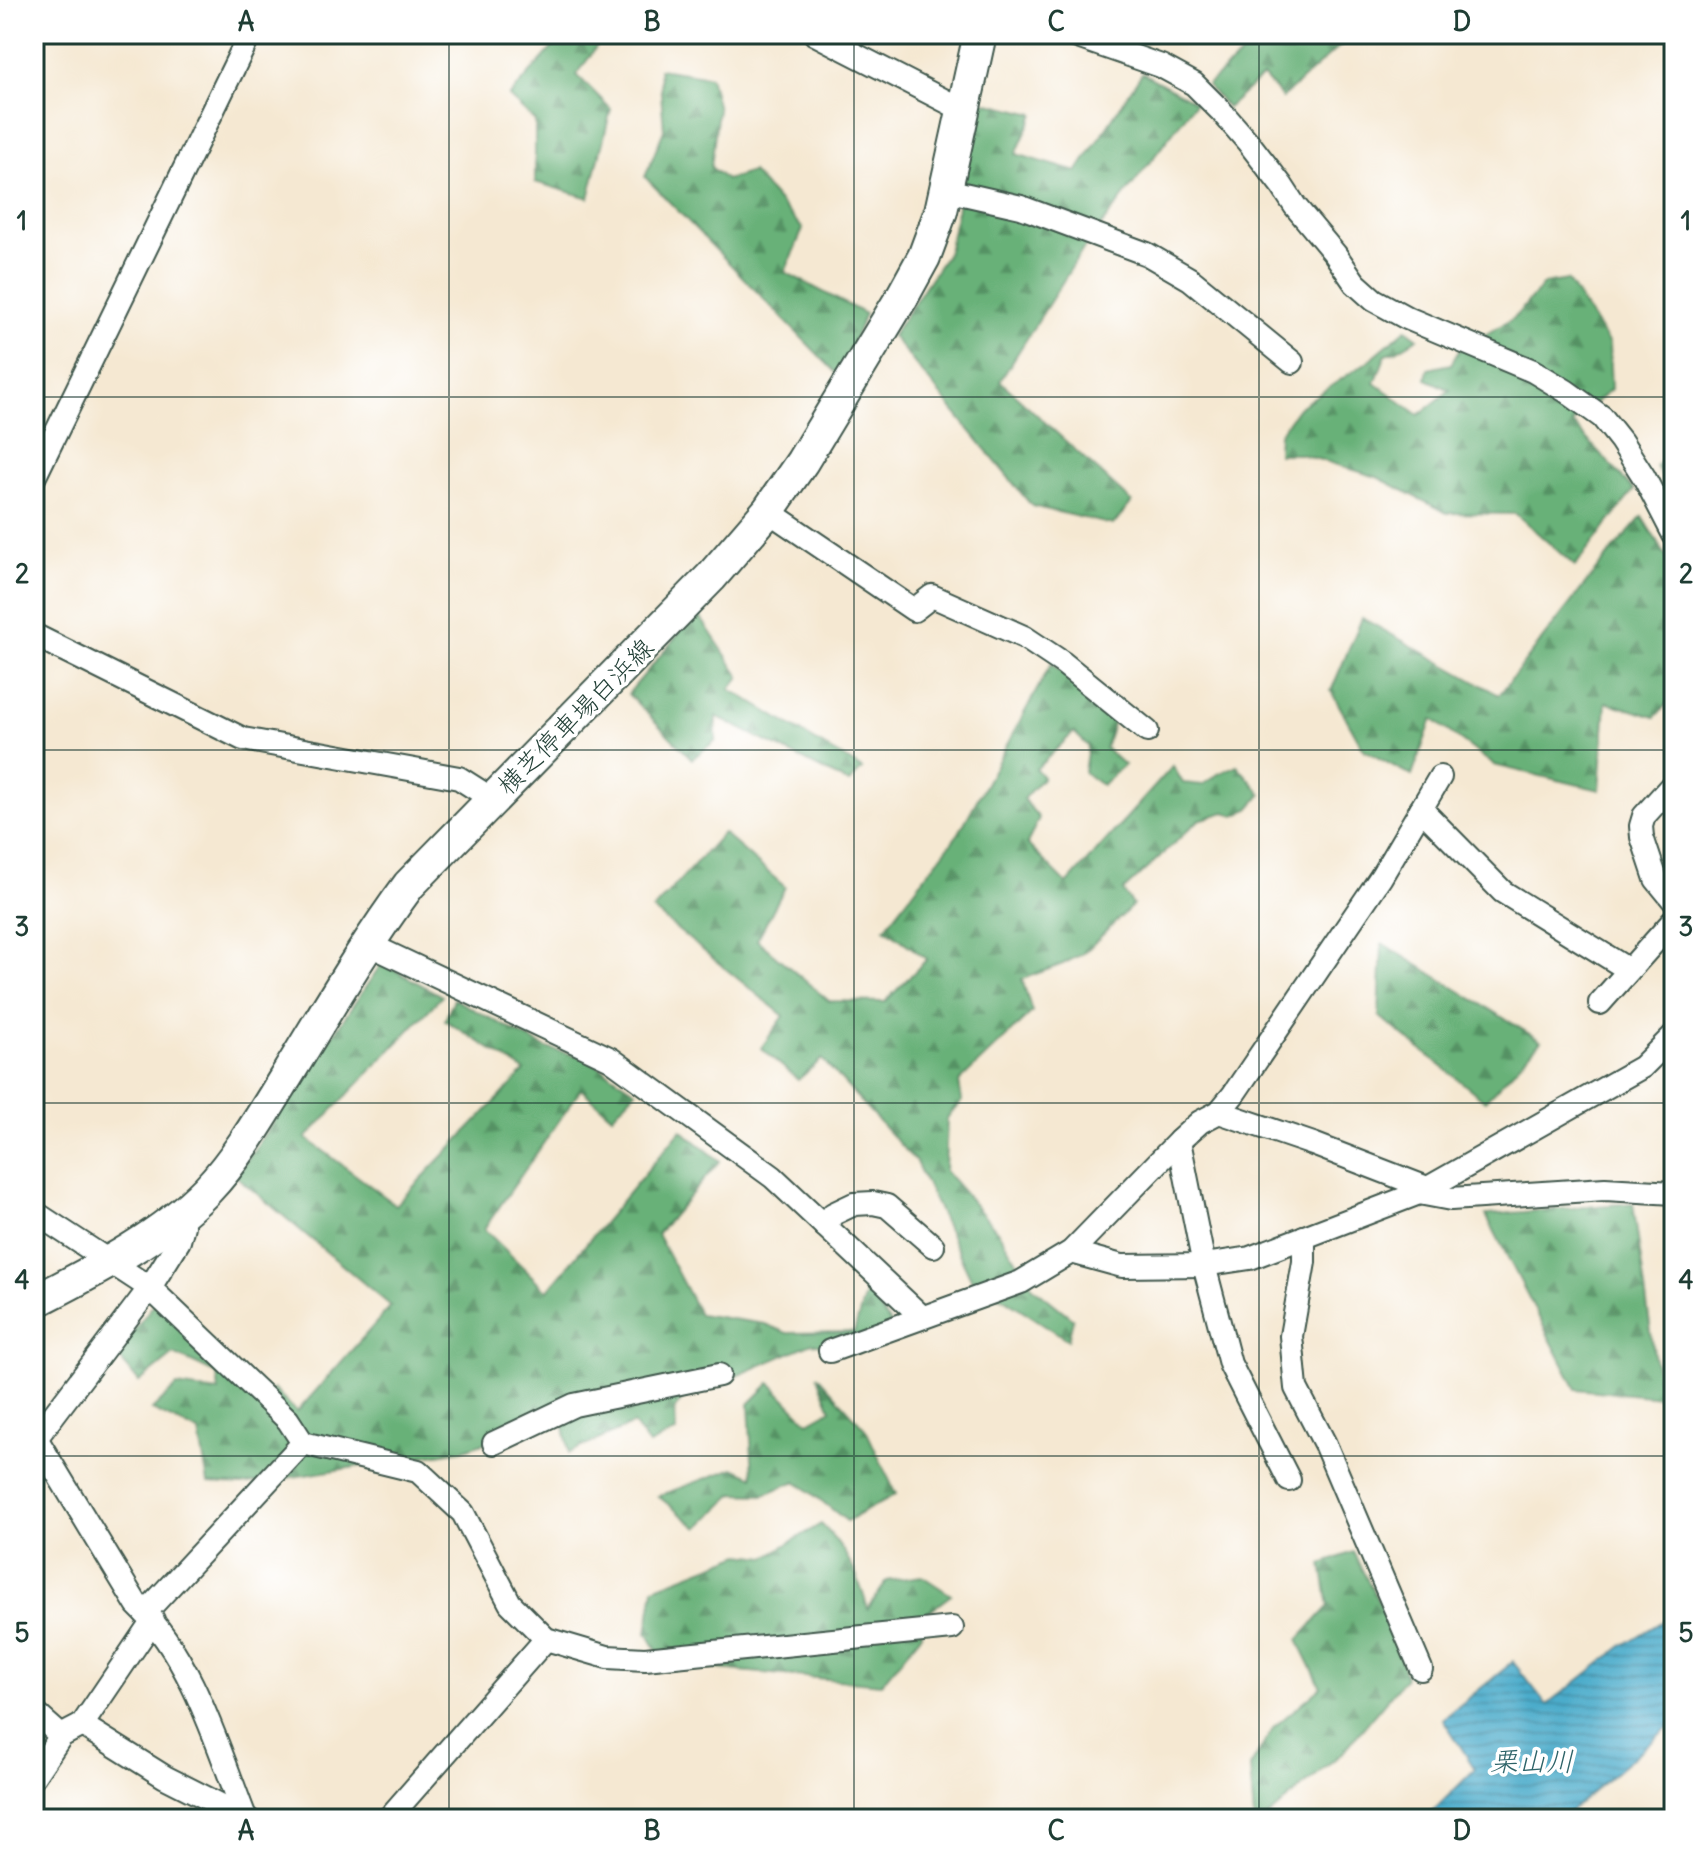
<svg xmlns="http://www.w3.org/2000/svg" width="1708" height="1853" font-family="Delius,'Klee One',sans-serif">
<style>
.forest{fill:url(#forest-firs);stroke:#437756;stroke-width:2}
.water{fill:url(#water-rules);stroke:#367480;stroke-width:2}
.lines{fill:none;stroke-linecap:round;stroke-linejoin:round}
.minor-casing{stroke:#3f574c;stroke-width:26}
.secondary-casing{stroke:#3f574c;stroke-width:36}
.minor{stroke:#fff;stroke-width:22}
.secondary{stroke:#fff;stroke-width:32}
.grid{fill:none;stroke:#1f3d34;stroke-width:2;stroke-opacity:0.55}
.labels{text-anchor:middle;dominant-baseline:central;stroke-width:7;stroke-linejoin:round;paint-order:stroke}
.street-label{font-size:26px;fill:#1f3d34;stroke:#fff}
.water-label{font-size:28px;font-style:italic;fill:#2f6469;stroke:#fff}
.neatline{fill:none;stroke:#1f3d34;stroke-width:3}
.grid-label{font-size:26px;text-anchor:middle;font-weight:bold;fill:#1f3d34}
</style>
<defs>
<pattern id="forest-firs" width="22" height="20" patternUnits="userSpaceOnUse" patternTransform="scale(2)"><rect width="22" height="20" fill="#67b178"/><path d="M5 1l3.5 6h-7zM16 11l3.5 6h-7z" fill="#549163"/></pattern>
<pattern id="water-rules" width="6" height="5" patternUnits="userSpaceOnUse" patternTransform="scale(2)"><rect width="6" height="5" fill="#4caccb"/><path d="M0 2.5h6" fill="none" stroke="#3f8da6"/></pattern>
</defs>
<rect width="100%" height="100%" fill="#fff"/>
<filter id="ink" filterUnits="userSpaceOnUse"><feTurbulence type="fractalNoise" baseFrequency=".0125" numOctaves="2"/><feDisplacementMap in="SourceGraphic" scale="16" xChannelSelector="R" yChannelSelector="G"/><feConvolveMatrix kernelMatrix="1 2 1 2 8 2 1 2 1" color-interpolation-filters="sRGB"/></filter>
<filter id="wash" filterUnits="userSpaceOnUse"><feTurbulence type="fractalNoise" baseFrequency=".006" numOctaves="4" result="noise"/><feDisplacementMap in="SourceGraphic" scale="32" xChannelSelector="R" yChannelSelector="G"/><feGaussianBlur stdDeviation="1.8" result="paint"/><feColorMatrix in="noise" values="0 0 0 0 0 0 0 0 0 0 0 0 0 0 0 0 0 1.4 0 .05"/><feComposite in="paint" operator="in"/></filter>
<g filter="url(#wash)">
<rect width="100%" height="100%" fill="#f5e8d2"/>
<g class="forest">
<polygon points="544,34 605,34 577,75 611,109 589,198 535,182 535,121 509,97 553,47"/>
<polygon points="1265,34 1353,34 1282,98 1263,76 1227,108 1207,85"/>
<polygon points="659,69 710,77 718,109 711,167 726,180 752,172 803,229 785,272 865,314 838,375 645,177 664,130"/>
<polygon points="1142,73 1196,102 1082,251 1000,381 1132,502 1113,525 1032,506 892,336 948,252 981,101 1034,114 1016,154 1077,172"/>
<polygon points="1567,280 1609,344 1611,389 1572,423 1634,490 1575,566 1516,514 1447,513 1377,477 1301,454 1278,454 1279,434 1298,408 1367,362 1406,329 1418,338 1396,351 1386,354 1375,383 1419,415 1450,390 1426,379 1428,369 1451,364 1460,349 1514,318 1544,284"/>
<polygon points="1674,443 1674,499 1656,466"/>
<polygon points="1642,517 1674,569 1674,696 1655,717 1606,702 1600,790 1494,765 1432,719 1412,776 1364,750 1331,691 1362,618 1499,695 1602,563"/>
<polygon points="697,612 740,677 730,689 862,769 849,783 716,716 716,740 692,759 628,694"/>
<polygon points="1051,664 1117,712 1105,748 1124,765 1102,785 1084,772 1088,746 1074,732 1036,769 1043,777 1023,799 1039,818 1027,844 1067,884 1173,766 1183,783 1203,785 1218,774 1237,765 1262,794 1249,809 1235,816 1225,812 1199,820 1123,891 1133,905 1084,953 1063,964 1022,979 1032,1012 959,1082 962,1101 947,1118 945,1171 999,1233 1033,1287 1073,1319 1068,1340 1005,1299 973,1283 916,1162 822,1059 798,1080 761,1048 784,1016 653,910 723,833 785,887 757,940 829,1001 885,1002 927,959 885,928 959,833"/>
<polygon points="1382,943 1541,1041 1485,1101 1379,1016"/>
<polygon points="382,963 442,996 306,1138 396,1205 525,1071 445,1020 454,999 546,1048 586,1058 636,1091 612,1116 581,1089 484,1229 547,1291 681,1130 720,1161 657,1234 699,1314 765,1324 787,1333 854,1332 866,1291 900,1337 857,1353 812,1343 683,1399 675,1409 676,1432 649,1445 633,1424 569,1453 562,1416 462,1450 242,1485 208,1483 199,1432 152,1410 177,1386 219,1392 217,1374 174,1354 139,1382 116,1354 156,1301 259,1400 273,1389 297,1412 391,1306 236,1176"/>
<polygon points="1633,1203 1660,1397 1576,1389 1486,1215"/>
<polygon points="817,1375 866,1430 896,1494 847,1521 796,1481 763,1495 734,1494 698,1528 658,1496 734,1468 753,1477 749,1404 770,1383 808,1422 831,1409"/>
<path d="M821,1524C846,1548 858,1575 868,1609L887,1581L922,1576L951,1595L919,1619L922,1634L881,1684L665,1664L647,1633L654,1588L741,1554L766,1557Z"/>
<polygon points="1353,1552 1392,1628 1406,1677 1344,1751 1265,1819 1254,1819 1250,1767 1274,1727 1321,1687 1298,1640 1329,1606 1322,1564"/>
</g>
<polygon class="water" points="1674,1614 1674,1722 1561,1819 1425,1819 1475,1769 1443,1719 1513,1662 1547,1705 1622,1646"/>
</g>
<g filter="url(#ink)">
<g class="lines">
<g class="minor-casing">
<g id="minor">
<polyline points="815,34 963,110"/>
<polyline points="1069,34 1161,66 1194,84 1221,111 1248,142 1282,186 1295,206 1335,254 1355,283 1374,300 1407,318 1533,371 1566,391 1602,417 1621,441 1644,477 1674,535"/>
<polyline points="946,190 1021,207 1147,254 1190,279 1292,362"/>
<polyline points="34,478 250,34"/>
<polyline points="768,511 914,610 932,596 1024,637 1063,663 1147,731"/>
<polyline points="34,635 243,739 459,778 492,799"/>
<polyline points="1674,783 1644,816 1641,826 1642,837 1656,879 1674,901"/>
<polyline points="1421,809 1503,892 1629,970"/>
<polyline points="368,944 611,1059 773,1177 922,1317"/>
<polyline points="1600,1003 1674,920"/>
<polyline points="1219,1112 1313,1144 1427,1188"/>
<polyline points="1179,1141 1204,1265 1230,1364 1289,1480"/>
<polyline points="1419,1193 1451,1199 1605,1189 1674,1193"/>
<polyline points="34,1212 150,1288 288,1420 303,1443"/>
<polyline points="825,1226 833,1214 854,1204 873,1203 887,1206 933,1246"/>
<polyline points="1304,1237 1304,1262 1291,1336 1296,1388 1325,1444 1421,1669"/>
<polyline points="1071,1252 1122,1266 1204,1265 1250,1258 1419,1193 1642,1067 1674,1035"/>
<polyline points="830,1351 1021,1282 1071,1252 1179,1141 1200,1122 1219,1112 1233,1095 1381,877 1440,777"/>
<path d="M36,1438L137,1605C192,1657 218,1748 245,1817"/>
<polyline points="34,1441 149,1289 179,1241 183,1226 182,1213"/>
<polyline points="494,1443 574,1405 719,1375"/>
<polyline points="145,1613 303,1443 418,1471 463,1513 510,1603 546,1639 607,1657 645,1659 952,1628"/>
<polyline points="34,1712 61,1736 82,1725 153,1620"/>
<polyline points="82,1725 165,1777 248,1819"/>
<polyline points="34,1776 61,1736"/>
<polyline points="388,1819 546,1639"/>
</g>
</g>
<g class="secondary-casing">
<path id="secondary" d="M34,1302C94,1271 159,1239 207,1190C236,1160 262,1116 284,1080C324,1015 363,947 409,885L711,577L768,511L802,462L902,297L924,257L941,211L980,34"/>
</g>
<use href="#minor" class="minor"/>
<use href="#secondary" class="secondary"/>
</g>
</g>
<path class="grid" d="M449,34V1819M854,34V1819M1259,34V1819M34,397H1674M34,750H1674M34,1103H1674M34,1456H1674"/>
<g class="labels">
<g class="street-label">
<text transform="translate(575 716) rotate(-45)">横芝停車場白浜線</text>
</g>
<g class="water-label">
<text x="1532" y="1761">栗山川</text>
</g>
</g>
<rect width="1708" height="1853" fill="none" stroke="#fff" stroke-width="88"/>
<rect x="44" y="44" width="1620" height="1765" class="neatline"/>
<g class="grid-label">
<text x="246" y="31">A</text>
<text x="652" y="31">B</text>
<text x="1056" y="31">C</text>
<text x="1462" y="31">D</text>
<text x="22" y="230">1</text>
<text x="1686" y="230">1</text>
<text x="22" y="583">2</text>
<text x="1686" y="583">2</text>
<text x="22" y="936">3</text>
<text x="1686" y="936">3</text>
<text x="22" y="1289">4</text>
<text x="1686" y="1289">4</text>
<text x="22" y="1642">5</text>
<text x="1686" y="1642">5</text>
<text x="246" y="1840">A</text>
<text x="652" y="1840">B</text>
<text x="1056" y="1840">C</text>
<text x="1462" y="1840">D</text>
</g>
</svg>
